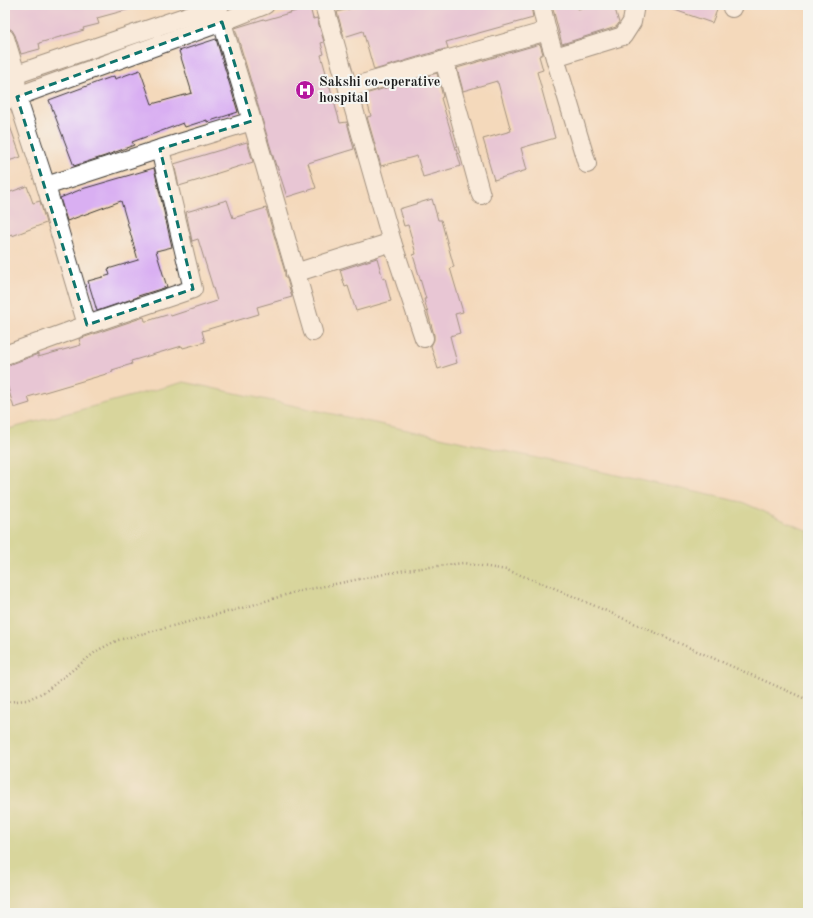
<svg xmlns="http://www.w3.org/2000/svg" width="813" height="918" font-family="'Old Standard TT',serif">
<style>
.green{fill:#b5d177;stroke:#68764a}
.building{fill:#d9aff2}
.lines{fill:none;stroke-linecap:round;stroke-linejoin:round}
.minor-casing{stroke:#3c3834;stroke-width:20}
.path{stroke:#3c3834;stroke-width:2.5;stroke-dasharray:1 3;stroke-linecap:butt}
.minor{stroke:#fff;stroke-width:18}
.marked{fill:none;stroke:#0f766e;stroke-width:3;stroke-dasharray:8 5;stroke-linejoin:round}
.labels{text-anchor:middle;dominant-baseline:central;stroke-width:4;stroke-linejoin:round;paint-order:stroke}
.poi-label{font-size:14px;font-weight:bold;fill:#1c1c1c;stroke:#f6f6f2;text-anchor:start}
</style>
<rect width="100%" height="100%" fill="#f6f6f2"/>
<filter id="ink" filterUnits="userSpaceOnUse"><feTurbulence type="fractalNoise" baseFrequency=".025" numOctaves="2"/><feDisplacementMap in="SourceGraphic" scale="8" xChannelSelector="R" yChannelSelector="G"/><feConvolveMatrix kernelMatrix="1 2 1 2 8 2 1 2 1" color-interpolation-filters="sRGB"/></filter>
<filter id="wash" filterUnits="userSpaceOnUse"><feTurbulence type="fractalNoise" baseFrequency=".012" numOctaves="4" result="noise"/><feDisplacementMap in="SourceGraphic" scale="16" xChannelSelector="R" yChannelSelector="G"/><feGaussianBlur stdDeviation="0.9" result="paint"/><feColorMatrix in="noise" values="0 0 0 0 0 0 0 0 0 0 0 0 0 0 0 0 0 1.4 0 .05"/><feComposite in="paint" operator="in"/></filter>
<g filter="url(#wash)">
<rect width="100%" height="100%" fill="#f4d9bb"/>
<polygon class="green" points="184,382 742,502 808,531 808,913 5,913 5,430"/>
<g id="blocks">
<g class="building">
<polygon points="5,5 130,5 130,9 97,18 99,24 83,28 84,30 39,43 40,49 21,54 15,35 12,30 8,28 5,28"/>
<polygon points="356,5 531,5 533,18 446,42 448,48 374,70 363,31 344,37 337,12 356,7"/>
<polygon points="552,5 577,5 578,9 593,5 614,5 619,23 616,27 562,44"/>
<polygon points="666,5 719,5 712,23 666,7"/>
<polygon points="310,7 313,19 317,18 324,42 321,43 324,54 321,55 340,123 347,122 354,149 308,163 316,188 287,197 277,166 276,166 235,28 264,19 265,20"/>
<polygon points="216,39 238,112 207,122 207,120 185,127 183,123 132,142 134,145 105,156 74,166 49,100 114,76 115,79 140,70 152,104 192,93 179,51"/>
<polygon points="540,44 543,54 539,56 543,70 537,72 555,138 521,148 527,170 494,180 488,160 489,159 483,139 511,131 498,83 497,83 497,81 463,91 457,68"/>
<polygon points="437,73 443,97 441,98 461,166 423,177 417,156 381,166 367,117 371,116 365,94"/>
<polygon points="7,118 21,157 5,162 5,119"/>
<polygon points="247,142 253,162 215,174 216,175 179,186 174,164"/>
<polygon points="154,168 172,247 156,251 167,287 138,296 138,297 97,311 88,281 110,275 108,269 138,260 121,201 67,221 60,198 82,189"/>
<polygon points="27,186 33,203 40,201 46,223 12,236 12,234 5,237 5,194"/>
<polygon points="432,199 438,220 441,220 446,238 454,267 450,268 463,312 455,314 460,333 450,336 457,363 438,369 431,346 434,340 434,335 424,299 426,299 413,255 416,254 408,225 404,226 399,209"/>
<polygon points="227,200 233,218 266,208 285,272 285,276 287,279 292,297 257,307 259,314 202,331 205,342 183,348 182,346 131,361 132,364 112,370 113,372 28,397 30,403 14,408 5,378 5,365 9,365 38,354 38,357 81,345 79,339 144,317 145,321 147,321 170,314 171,316 217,301 198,239 192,241 186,212"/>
<polygon points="377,258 383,279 385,278 391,301 356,311 348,286 345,287 340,270"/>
</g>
</g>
</g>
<g filter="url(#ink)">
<use href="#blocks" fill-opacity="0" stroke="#3c3834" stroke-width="1"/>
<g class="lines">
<g class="minor-casing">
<g id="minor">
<polyline points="324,5 392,242 424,338"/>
<polyline points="541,5 547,31 587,164"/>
<polyline points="217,6 252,121 313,332"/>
<polyline points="732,8 733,5"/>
<polyline points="5,38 16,74 17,97 46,186 87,325"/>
<polyline points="555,57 623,36 632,22 635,5"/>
<polyline points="444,60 481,195"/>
<polyline points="5,78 220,5"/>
<polyline points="348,88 547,31"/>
<polyline points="7,100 222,22 265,5"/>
<polyline points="46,186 160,149 252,121"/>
<polyline points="295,273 392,242"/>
<polyline points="5,355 87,325 193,289 160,149"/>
</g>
</g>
<polyline class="path" points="5,702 27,700 46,691 98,650 118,640 246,607 295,592 405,570 463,563 507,570 552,587 808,700"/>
<use href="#minor" class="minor"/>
</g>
</g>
<path d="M0 0H813V918H0ZM222,22L252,121L160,149L193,289L87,325L17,97Z" fill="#f4d9bb" fill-opacity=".55" fill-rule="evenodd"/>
<path class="marked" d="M222,22L252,121L160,149L193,289L87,325L17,97Z"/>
<defs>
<g id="hospital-disc" transform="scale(1)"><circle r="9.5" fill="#b5179e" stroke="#f6f6f2"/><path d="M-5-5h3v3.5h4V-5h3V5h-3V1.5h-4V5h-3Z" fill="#fff"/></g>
</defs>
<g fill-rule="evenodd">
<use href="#hospital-disc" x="305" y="90"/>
</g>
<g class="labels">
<g class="poi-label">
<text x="319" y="82">Sakshi co-operative<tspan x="319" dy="16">hospital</tspan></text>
</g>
</g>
<rect width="813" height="918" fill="none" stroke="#f6f6f2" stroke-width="20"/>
</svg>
